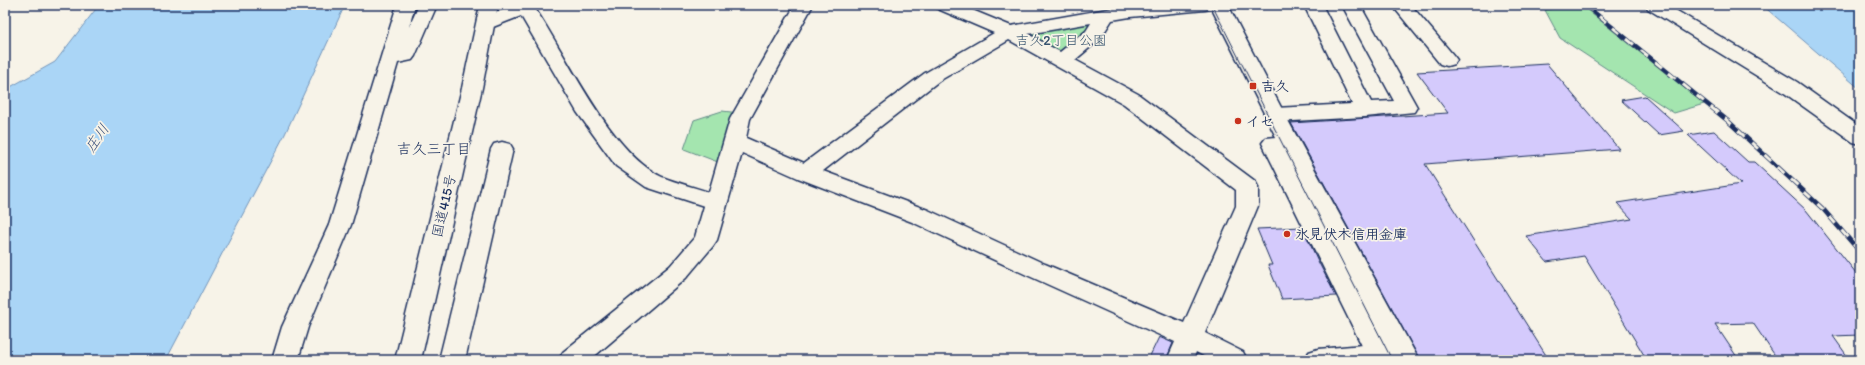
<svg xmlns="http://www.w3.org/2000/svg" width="1865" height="365" font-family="Itim,'Klee One',sans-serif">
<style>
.green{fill:#a4e5af;stroke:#608a86}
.water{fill:#aad5f6;stroke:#7193b9}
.building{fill:#d4cafc;stroke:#1b2f5e}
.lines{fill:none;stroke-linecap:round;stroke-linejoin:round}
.minor-casing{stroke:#1b2f5e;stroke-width:3}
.major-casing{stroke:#1b2f5e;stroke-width:3}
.highway-casing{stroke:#1b2f5e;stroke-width:3}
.minor{fill:#f7f3e8;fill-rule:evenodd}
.major{fill:#f7f3e8;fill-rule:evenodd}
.highway{fill:#f7f3e8;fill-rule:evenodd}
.tram{stroke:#1b2f5e;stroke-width:1}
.rail-casing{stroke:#1b2f5e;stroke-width:4.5}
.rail{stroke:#f7f3e8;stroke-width:3;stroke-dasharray:9;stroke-linecap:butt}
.poi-dot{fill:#c8321e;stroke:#f7f3e8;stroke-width:1.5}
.labels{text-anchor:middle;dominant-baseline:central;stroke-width:3.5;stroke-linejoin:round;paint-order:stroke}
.park-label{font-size:14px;fill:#36536e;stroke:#f7f3e8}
.poi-label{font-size:14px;font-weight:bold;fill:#1b2f5e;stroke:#f7f3e8;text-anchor:start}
.street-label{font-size:14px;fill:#1b2f5e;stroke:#f7f3e8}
.water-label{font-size:15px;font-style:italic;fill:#38507c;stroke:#f7f3e8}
.neighbourhood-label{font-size:15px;fill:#1b2f5e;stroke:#f7f3e8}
</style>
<rect width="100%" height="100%" fill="#f7f3e8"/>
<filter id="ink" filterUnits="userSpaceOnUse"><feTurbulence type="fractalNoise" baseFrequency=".025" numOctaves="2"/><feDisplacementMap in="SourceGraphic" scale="8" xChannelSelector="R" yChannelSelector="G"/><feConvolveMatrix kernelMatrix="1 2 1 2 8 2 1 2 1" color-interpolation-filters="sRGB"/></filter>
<g filter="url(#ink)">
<g class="green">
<polygon points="1569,5 1581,5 1704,104 1674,113 1560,38 1545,10"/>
<polygon points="1105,16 1063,60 1009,32"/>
<polygon points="722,111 740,113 723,164 684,149 694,120"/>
</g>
<g class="water">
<polygon points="99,5 345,5 285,134 166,360 5,360 5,90 55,62"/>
<polygon points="1762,5 1860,5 1860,89"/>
</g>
<g class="building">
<polygon points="1547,64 1619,149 1425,164 1549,360 1420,360 1291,123 1448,113 1417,72"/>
<polygon points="1645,96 1684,131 1659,135 1621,100"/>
<polygon points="1714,131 1748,162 1754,162 1806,210 1860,278 1860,335 1833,336 1850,360 1778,360 1753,323 1715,324 1739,360 1647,360 1584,256 1547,262 1526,236 1632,219 1617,203 1741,184 1688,135"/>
<polygon points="1302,227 1319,263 1336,296 1282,299 1268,265 1272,265 1257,229"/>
<polygon points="1159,337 1173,343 1166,360 1148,360"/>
</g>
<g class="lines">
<g class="minor-casing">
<g id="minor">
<polygon points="397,5 415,5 409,27 419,5 437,5 415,56 412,60 398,63 351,225 308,327 298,360 272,360 282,327 329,225"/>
<path d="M516,5H541L536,10C568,58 610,152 662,177C677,183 694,187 709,192L730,119L795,5H813L750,119L746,138L804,163L925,73L994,33L938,9L935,5H960L1011,26L1130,5H1214L1211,9L1205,10L1130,17L1112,20L1100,39L1075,60L1138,94L1255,181L1258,187V206L1205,333L1243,352L1247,360H1211L1196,352L1193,360H1167L1175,342L1029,276L912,222L798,178L742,153L717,240L713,246L686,278L590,360H559L563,352L670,266L695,237L704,206L646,187L616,166L577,112L521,16L493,27L486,29L479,27L477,23L479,19ZM1091,23L1086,31L1060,52L1028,34ZM1009,40L1124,104L1236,190V206L1184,323L1045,264L928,210L823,171L939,81Z"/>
<polygon points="1304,5 1322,5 1371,102 1394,101 1342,5 1360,5 1417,107 1414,112 1365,117 1275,122 1268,120 1265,115 1268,110 1275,108 1352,104"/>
<polygon points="1392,5 1411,5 1454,56 1457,60 1454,64 1447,66 1440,64"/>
<polygon points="1645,5 1667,5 1797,82 1860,127 1860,144 1853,142 1783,92 1648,9"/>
<polygon points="502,142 510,144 513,149 465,360 439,360 491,149 494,144"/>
<polygon points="1397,342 1406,346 1410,353 1406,360 1305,360 1309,352 1318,349"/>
</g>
</g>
<g class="major-casing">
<polygon id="major" points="1210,5 1228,5 1285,115 1419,360 1369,360 1262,143 1266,138 1276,137"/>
</g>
<g class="highway-casing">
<polygon id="highway" points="480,5 498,5 482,88 421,360 395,360 462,88"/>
</g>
<use href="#minor" class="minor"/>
<use href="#major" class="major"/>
<use href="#highway" class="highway"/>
<polyline class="tram" points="1212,5 1392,360"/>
<g class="rail-casing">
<polyline id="rail" points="1585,5 1728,121 1823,209 1860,252"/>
</g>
<use href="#rail" class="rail"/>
</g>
</g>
<g class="poi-dot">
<rect x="1249" y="82" width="8" height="8" rx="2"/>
<circle cx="1238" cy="121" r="4"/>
<circle cx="1287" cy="234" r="4"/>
</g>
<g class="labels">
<g class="park-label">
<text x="1061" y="40">吉久2丁目公園</text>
</g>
<g class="poi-label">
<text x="1261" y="86">吉久</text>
<text x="1246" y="121">イセ</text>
<text x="1295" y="234">氷見伏木信用金庫</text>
</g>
<g class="street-label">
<text transform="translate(444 206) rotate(-77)">国道415号</text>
</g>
<g class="water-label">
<text transform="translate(97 138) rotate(-55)">庄川</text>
</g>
<g class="neighbourhood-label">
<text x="434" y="149">吉久三丁目</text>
</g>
</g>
<rect width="1865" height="365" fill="none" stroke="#f7f3e8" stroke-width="20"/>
<rect x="10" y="10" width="1845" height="345" fill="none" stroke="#1b2f5e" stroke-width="1.5" filter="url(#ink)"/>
</svg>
